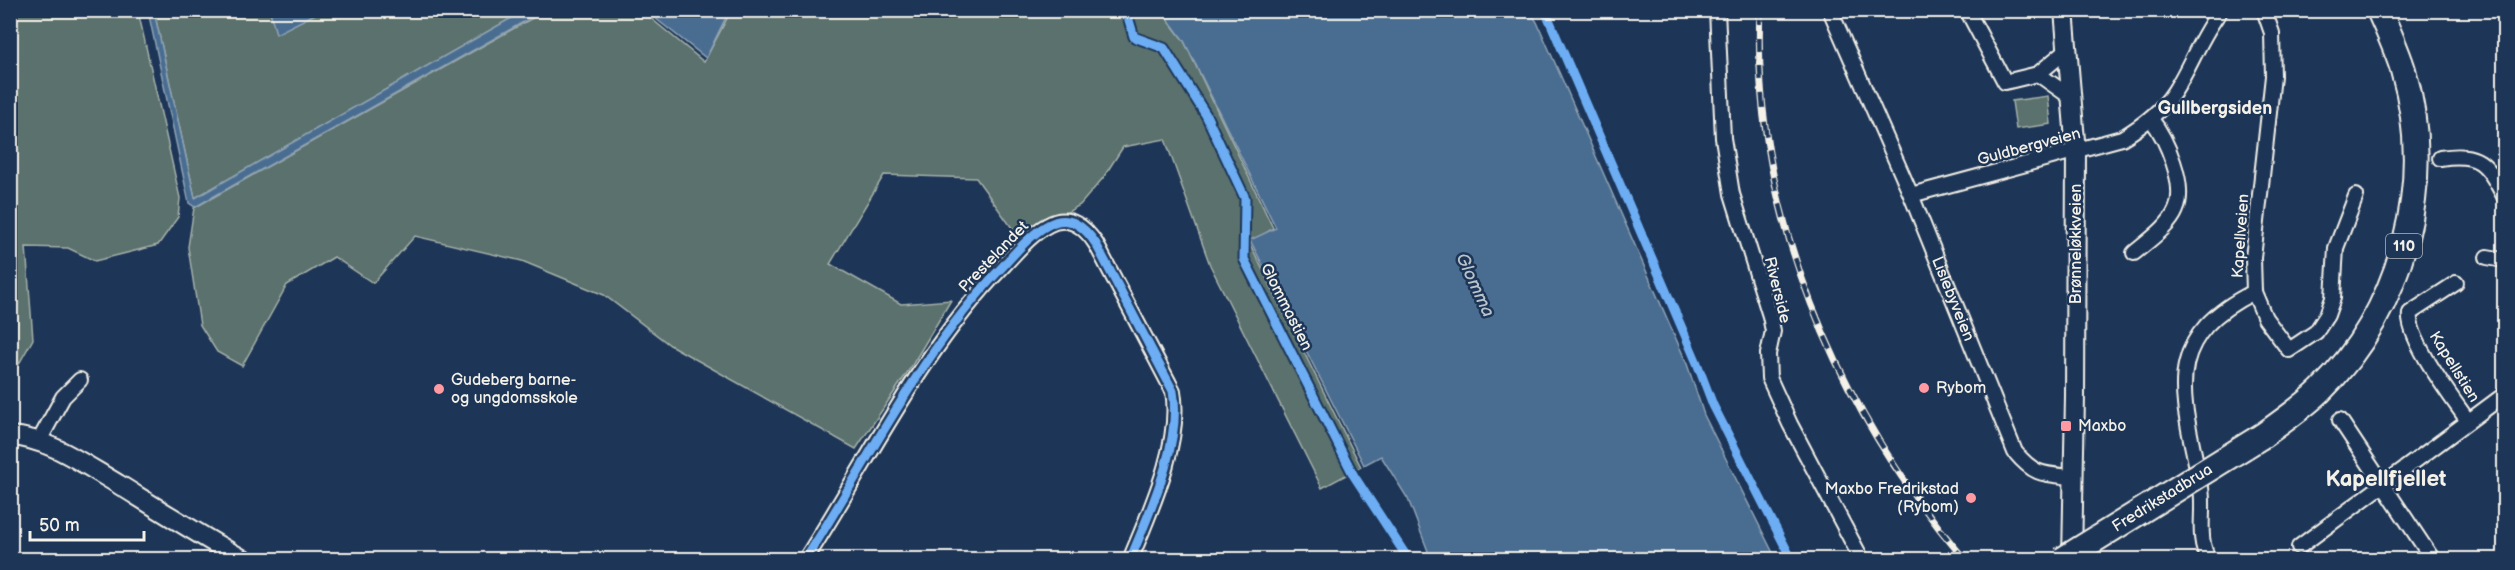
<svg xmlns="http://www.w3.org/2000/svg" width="2515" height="570" font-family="'Balsamiq Sans',sans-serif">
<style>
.green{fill:#5a716d;stroke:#a7b1aa;stroke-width:1.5}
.water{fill:#4a6d91;stroke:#8ea2b4;stroke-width:1.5}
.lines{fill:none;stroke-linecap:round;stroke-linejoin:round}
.minor-casing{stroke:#f4f1e8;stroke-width:18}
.tertiary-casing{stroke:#f4f1e8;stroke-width:22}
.trunk-casing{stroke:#f4f1e8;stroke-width:28}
.minor{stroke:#1d3557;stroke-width:14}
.tertiary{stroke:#1d3557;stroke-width:18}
.trunk{stroke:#1d3557;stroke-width:24}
.rail-casing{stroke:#f4f1e8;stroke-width:7}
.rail{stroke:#1d3557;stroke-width:4.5;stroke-dasharray:14;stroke-linecap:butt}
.trunk-bridge-casing{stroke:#f4f1e8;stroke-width:28;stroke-linecap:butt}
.trunk-bridge{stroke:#1d3557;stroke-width:24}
.cycleway-casing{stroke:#1d3557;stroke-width:13}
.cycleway{stroke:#6dadf4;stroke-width:9}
.poi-dot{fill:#ff9aa2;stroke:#1d3557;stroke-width:2}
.labels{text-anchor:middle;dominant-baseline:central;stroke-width:5;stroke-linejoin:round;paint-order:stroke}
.shield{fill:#1d3557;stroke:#b4b9bc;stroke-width:1.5}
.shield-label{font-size:15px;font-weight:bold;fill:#f4f1e8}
.street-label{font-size:16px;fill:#f4f1e8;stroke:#1d3557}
.poi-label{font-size:16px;fill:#f4f1e8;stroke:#1d3557;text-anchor:start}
.neighbourhood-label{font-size:18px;font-weight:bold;fill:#f4f1e8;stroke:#1d3557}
.water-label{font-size:18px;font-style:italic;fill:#b8c3ca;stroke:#1d3557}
.district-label{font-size:22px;font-weight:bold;fill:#f4f1e8;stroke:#1d3557}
</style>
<rect width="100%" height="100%" fill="#1d3557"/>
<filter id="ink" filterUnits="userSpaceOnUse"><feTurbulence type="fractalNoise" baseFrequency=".0167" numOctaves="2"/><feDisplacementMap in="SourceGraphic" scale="12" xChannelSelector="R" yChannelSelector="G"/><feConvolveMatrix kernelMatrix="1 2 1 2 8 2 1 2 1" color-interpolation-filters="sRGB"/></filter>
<g filter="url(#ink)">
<g class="green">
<polygon points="11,10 138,11 180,198 178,217 158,245 95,261 68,248 26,247 33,339 11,378"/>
<polygon points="154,11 270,11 276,33 321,11 524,11 195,198"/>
<polygon points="545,11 642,11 704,62 731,11 1161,11 1184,41 1273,228 1250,244 1361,467 1322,488 1210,265 1165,139 1123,147 1103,178 1080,205 1020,239 976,178 884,175 830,264 901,304 951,300 911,367 856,449 670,345 604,295 522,261 415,236 373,283 334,257 287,285 242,366 217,352 200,325 188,247 194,208"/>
<polygon points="2048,96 2051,124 2016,129 2012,101"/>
</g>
<g class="water">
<polygon points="148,11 154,11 195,198 524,11 543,11 195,207 189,203"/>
<polygon points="270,11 270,10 321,11 276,34"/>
<polygon points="646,11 692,11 700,17 703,11 729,11 706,58"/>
<polygon points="1162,11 1530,11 1537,22 1687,364 1704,415 1776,559 1431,559 1408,499 1381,456 1364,465 1250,240 1276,228 1184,41"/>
</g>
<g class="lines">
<g class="minor-casing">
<g id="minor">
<polyline points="1717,10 1723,138 1732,194 1770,316 1773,331 1768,354 1769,378 1790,424 1862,560"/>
<path id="s1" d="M1830,10L1911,195L2015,452C2035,476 2043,474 2073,477"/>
<polyline points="1967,10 2005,82 2038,74 2068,49"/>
<polyline points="2264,10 2272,33 2273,76 2253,258 2254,292 2265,318 2289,350 2316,332 2327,315 2333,298 2336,248 2356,196"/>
<polyline points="2038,74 2072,98"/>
<path d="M2440,158C2479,152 2486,162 2504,196"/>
<path d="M1911,195L2122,138C2142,126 2161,112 2174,92C2191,66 2201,35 2221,10"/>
<path d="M2134,253C2148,241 2169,227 2176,210C2187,185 2166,138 2151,119"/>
<polyline points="2487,257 2504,260"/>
<path d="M2456,283L2410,313C2406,338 2453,399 2468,421"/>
<polyline points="2340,420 2433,560"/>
<polyline points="39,441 63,397 80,380"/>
<polyline points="2299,547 2504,395"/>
<path d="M805,560C869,460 921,351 1004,265C1017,251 1031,234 1048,225C1069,213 1085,227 1096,244L1173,391C1182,443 1150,511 1130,560"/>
<path d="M2209,560C2196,538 2205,512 2201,488C2185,401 2155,341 2254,292"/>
</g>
</g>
<g class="tertiary-casing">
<g id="tertiary">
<polyline points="2064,10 2076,152 2075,396 2072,560"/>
<path d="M10,436C49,438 85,465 118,484C160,510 201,536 244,560"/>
</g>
</g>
<g class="trunk-casing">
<path id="trunk" d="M2262,436C2282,422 2302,408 2320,391C2403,309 2436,182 2403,70C2397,50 2387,29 2379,10"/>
</g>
<use href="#minor" class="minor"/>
<use href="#tertiary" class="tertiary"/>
<use href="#trunk" class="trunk"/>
<g class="rail-casing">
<path id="rail" d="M1760,10C1751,209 1837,410 1965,560"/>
</g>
<use href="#rail" class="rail"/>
<g class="trunk-bridge-casing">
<g id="trunk-bridge">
<path id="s2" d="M2062,560L2262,436"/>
</g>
</g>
<use href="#trunk-bridge" class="trunk-bridge"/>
<g class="cycleway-casing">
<g id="cycleway">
<polyline points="1126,10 1134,37 1164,48 1206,115 1245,198 1244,259 1354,476 1409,560"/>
<polyline points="1545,10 1697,363 1713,405 1792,560"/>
<path d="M805,560C869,460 921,351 1004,265C1017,251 1031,234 1048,225C1069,213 1085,227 1096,244L1173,391C1182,443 1150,511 1130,560"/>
</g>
</g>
<use href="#cycleway" class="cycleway"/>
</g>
</g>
<g class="poi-dot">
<circle cx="1924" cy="388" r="6"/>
<circle cx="439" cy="389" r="6"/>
<rect x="2060" y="420" width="12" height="12" rx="3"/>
<circle cx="1971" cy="498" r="6"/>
</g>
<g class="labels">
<rect class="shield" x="2386" y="234" width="36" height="24" rx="4.5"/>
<g class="shield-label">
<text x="2404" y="246">110</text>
</g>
<g class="street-label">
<text transform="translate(2029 147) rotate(-15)">Guldbergveien</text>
<text transform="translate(2241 236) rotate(-86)">Kapellveien</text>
<text transform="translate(2076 244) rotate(-90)">Brønneløkkveien</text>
<text transform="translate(994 257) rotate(-46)">Prestelandet</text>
<text transform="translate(1777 290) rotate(76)">Riverside</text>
<text stroke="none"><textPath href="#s1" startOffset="314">Lislebyveien</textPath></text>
<text transform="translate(1286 307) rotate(63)">Glommastien</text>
<text transform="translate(2454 367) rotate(58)">Kapellstien</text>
<text stroke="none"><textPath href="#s2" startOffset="118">Fredrikstadbrua</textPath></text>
</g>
<g class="poi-label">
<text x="451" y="380">Gudeberg barne-<tspan x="451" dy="18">og ungdomsskole</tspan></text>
<text x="1936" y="388">Rybom</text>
<text x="2078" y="426">Maxbo</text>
<text x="1959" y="489" text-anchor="end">Maxbo Fredrikstad<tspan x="1959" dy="18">(Rybom)</tspan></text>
</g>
<g class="neighbourhood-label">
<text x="2215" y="108">Gullbergsiden</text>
</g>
<g class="water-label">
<text transform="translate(1475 285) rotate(65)">Glomma</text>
</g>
<g class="district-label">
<text x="2386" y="479">Kapellfjellet</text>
</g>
</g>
<rect width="2515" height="570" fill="none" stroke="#1d3557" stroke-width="36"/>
<rect x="18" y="18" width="2479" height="534" fill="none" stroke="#f4f1e8" stroke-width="2" filter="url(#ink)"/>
<path d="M30 531v9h114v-9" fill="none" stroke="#f4f1e8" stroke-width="3"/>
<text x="39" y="531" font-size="18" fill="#f4f1e8" stroke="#1d3557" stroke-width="4.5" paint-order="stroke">50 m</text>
</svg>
